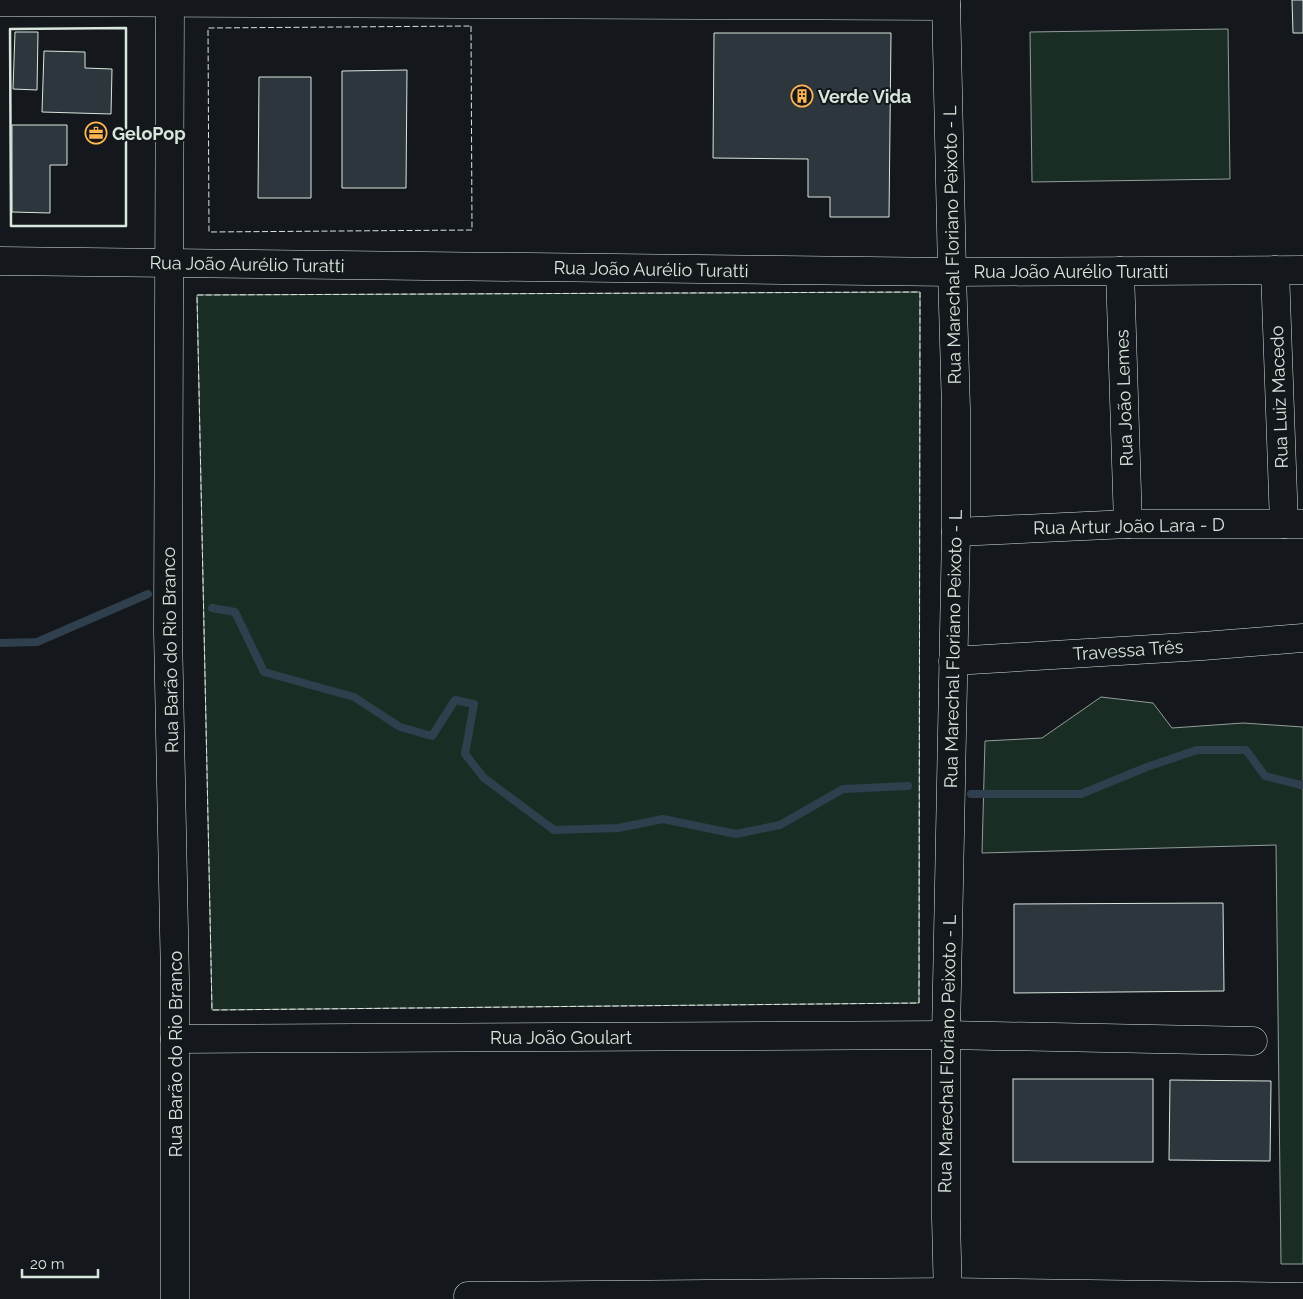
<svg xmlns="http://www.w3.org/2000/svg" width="1303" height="1299" font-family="Raleway,sans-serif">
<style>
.green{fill:#1a2d24;stroke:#939e99}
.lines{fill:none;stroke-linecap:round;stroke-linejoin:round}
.stream{stroke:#2f3f4d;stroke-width:8}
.building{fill:#2c363c;stroke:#d8e6dc}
.minor-casing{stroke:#d8e6dc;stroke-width:29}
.minor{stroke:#14181c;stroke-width:28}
.fence{stroke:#d8e6dc;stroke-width:1;stroke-dasharray:6 2.5;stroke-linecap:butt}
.wall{stroke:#d8e6dc;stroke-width:2.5}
.labels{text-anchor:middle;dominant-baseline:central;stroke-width:4;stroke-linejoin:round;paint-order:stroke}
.poi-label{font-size:18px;font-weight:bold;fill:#d8e6dc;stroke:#14181c;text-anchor:start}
.street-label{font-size:18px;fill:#d8e6dc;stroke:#14181c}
</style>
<rect width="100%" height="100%" fill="#14181c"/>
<g class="green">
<polygon points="1228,29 1230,179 1032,182 1030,32"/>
<polygon points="920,292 919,1003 212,1010 197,295"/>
<polygon points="1101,697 1153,703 1172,728 1243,723 1303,727 1303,1264 1281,1264 1276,845 982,853 985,741 1042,738"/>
</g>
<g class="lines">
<g class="stream">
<polyline points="212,608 235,612 264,672 354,697 400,727 432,736 455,700 474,704 465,754 484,778 554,830 618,828 663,819 736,834 780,825 843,789 908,786"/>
<polyline points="0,643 37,642 148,594"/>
<polyline points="971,794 1081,794 1147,767 1197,750 1246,750 1265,776 1301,785 1303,784"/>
</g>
</g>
<g class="building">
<polygon points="1292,0 1303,0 1303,33 1293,33"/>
<polygon points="15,32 38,32 37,90 13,89"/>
<polygon points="714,33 891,33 889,217 830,217 830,197 808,197 808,159 713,158"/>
<polygon points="44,51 85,52 85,68 112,69 111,114 42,112"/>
<polygon points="407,70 406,188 342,188 342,71"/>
<polygon points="259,77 311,77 311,198 258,198"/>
<polygon points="12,125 67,125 67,165 50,165 50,213 12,212"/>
<polygon points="1223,903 1224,991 1014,993 1014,904"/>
<rect x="1013" y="1079" width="140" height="83"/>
<polygon points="1170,1080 1271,1081 1270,1161 1169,1160"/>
</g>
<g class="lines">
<g class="minor-casing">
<g id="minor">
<polyline points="170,0 168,632 175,980 175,1299"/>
<polyline points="946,0 952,272 956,409 956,532 946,1035 946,1218 948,1299"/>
<polyline points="0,2 946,6"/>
<polyline points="0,261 952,272 1303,270"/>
<polyline points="1275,270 1284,524"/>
<polyline points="1120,271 1128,524"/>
<polyline points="956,532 1128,524 1303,524"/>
<polyline points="953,661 1203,646 1303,638"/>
<polyline points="175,1039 946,1035 1253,1041"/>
<polyline points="468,1296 948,1292 1303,1297"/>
</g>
</g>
<use href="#minor" class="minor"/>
<g class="fence">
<polygon points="471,26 472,230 209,232 208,28"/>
<polygon points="920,292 919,1003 212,1010 197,295"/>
</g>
<polygon class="wall" points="126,28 126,226 11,226 10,29"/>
</g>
<defs>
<g id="building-ring" transform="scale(1.125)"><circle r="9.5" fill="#14181c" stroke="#ffb74d" stroke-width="1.5"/><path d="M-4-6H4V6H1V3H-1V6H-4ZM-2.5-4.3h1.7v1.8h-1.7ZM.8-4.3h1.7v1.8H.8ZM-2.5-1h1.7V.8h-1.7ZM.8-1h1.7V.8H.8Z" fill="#ffb74d"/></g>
<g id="office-ring" transform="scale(1.125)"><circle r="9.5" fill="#14181c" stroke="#ffb74d" stroke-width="1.5"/><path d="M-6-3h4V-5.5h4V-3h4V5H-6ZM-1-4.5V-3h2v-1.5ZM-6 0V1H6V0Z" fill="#ffb74d"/></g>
</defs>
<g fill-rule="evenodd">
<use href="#building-ring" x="802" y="96"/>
<use href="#office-ring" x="96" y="133"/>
</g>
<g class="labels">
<g class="poi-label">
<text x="818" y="96">Verde Vida</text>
<text x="112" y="133">GeloPop</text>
</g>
<g class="street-label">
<text transform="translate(952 245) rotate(-91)">Rua Marechal Floriano Peixoto - L</text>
<text transform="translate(247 264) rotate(1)">Rua João Aurélio Turatti</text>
<text transform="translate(651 269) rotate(1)">Rua João Aurélio Turatti</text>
<text x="1071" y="271">Rua João Aurélio Turatti</text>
<text transform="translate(1279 397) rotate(-92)">Rua Luiz Macedo</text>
<text transform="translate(1124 398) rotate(-92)">Rua João Lemes</text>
<text transform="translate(1129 526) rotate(-1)">Rua Artur João Lara - D</text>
<text transform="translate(953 649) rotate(-89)">Rua Marechal Floriano Peixoto - L</text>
<text transform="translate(170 650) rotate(-91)">Rua Barão do Rio Branco</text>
<text transform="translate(1128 650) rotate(-4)">Travessa Três</text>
<text x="561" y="1037">Rua João Goulart</text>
<text transform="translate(175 1054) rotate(-90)">Rua Barão do Rio Branco</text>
<text transform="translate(947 1054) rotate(-89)">Rua Marechal Floriano Peixoto - L</text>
</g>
</g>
<path d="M22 1269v8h76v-8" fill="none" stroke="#d8e6dc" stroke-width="2.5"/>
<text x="30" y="1269" font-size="15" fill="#d8e6dc" stroke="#14181c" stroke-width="4" paint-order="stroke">20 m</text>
</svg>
